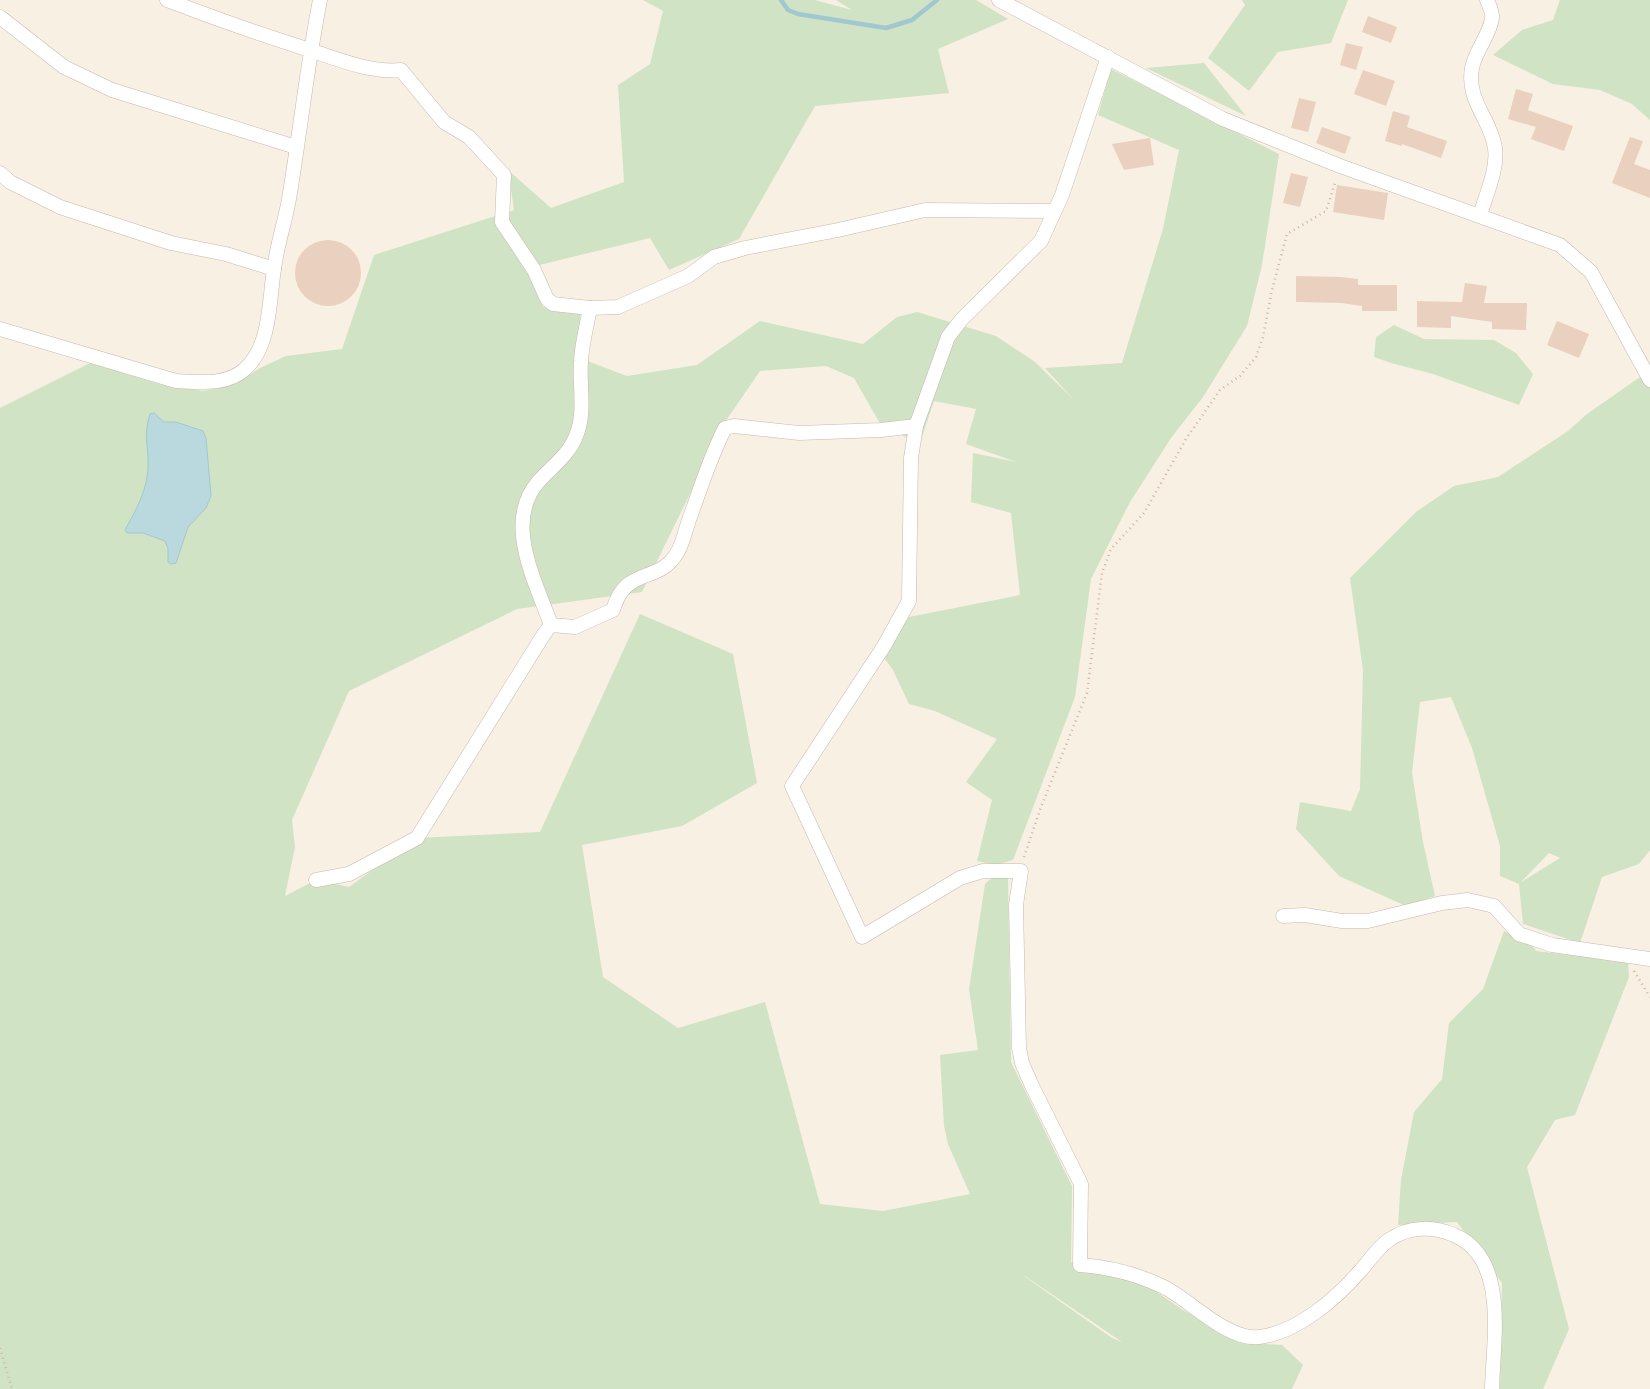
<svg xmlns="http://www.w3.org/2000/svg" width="1650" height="1389" font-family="Mulish,sans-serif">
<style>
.green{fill:#d0e3c4;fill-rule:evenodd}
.water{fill:#bad9de;stroke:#a2c8cf}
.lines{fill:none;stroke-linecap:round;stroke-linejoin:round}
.stream{stroke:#a2c8cf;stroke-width:4.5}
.building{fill:#ead0be}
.street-casing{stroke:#c7b8ac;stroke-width:15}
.path{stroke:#ceb3a2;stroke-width:2.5;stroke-dasharray:1 4;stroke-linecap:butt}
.street{stroke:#fff;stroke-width:14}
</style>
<rect width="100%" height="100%" fill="#f8f0e3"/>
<g class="green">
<path d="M643,0H815L852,10L836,0H976L1008,19L938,49L949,93L815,106L739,239L669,270L650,238L527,268L543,307L580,314L582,359L627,376L697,365L760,321L863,344L897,317L917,312L996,336L1035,362L1074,400L1045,368L1122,363L1163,229L1179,150L1098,115L1111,69L1279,154L1262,265L1247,326L1203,397L1171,438L1130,502L1091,579L1075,697L1013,860L996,865L977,861L992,800L966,782L997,739L935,711L909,704L893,670L883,656L909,617L1020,595L1011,513L971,502L973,453L1016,462L966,444L976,409L934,401L920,443L882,427L854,378L826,366L760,371L725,422L642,592L517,609L349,691L292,820L295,847L285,896L316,880L349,887L417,838L540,832L640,614L733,654L757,783L682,826L582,845L603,977L678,1028L765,1002L820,1204L883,1211L970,1194L948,1144L944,1126L940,1055L978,1050L969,989L985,884L993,877H1008L1011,1062L1072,1186L1071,1262L1151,1288L1183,1310L1247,1343L1282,1345L1303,1365L1292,1389H0V408L90,363L162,385L203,391L236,384L260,368L286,356L342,349L374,255L514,210L508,170L551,208L624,182L618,85L650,64L663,11ZM1024,1276H1025L1122,1342L1112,1338Z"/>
<polygon points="1242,0 1348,0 1331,43 1278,52 1249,91 1208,58 1245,5"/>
<polygon points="1560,0 1650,0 1650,120 1632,104 1600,90 1553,84 1493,55 1522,30 1553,20"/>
<polygon points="1204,63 1246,116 1146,68"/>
<polygon points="1394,325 1424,339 1494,340 1516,353 1533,374 1519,405 1433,374 1391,363 1374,357 1376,337"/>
<path d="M1650,370V850L1639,864L1602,877L1580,943L1523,924L1519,884L1500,876V846L1472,748L1451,697L1420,702L1412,773L1423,842L1435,896L1406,906L1339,876L1296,829L1300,802L1351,811L1360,789L1363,670L1350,578L1416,512L1454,486L1498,477L1568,431L1587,414ZM1549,853L1560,858L1521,882Z"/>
<polygon points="1504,931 1531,944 1536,951 1628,962 1629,977 1575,1115 1555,1120 1527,1167 1569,1329 1543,1389 1500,1389 1502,1283 1457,1222 1398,1225 1401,1180 1414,1112 1442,1079 1449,1023 1483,989"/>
</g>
<path class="water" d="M154,413L164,422H176L203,431L206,438L211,496L206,508L188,527L176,563L171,564L168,562V548L165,541L143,533H127L125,530C136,510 147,491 148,468C149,447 143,435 150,414Z"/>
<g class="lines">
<polyline class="stream" points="781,0 788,10 798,14 886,28 912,20 937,0"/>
</g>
<g class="building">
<polygon points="1368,16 1397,27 1391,43 1362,32"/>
<polygon points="1346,43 1363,47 1356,70 1340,65"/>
<polygon points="1363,70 1395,81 1386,106 1354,94"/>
<polygon points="1516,89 1533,94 1528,110 1573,126 1564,151 1531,139 1536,127 1508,119"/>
<polygon points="1299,98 1316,102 1308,132 1291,128"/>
<polygon points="1393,111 1410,116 1407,127 1447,141 1441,158 1402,144 1402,146 1385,141"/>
<polygon points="1322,127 1351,137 1345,154 1316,143"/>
<polygon points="1630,137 1643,141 1634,164 1650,170 1650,198 1612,183"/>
<polygon points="1150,138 1154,165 1124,170 1112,144"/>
<polygon points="1291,173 1308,177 1300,207 1283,203"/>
<polygon points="1337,185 1388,193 1384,220 1333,212"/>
<circle cx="328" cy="273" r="33"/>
<polygon points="1296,276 1341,277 1358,279 1358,285 1397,285 1397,311 1362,311 1362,306 1342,303 1296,302"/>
<polygon points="1465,283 1487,286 1484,303 1527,303 1526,330 1492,329 1492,322 1451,316 1451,328 1417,327 1417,301 1462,302"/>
<polygon points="1557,321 1589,334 1579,358 1547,345"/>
</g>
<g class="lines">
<g class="street-casing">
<g id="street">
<path d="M167,0C216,19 265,36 316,52C342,61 374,73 401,70L444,122L469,137L504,175L502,222L534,270L547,299L553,304L590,308L618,307L688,276L714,257L745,248L838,230L925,210L1054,211"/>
<polyline points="999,0 1223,119 1340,166 1560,245 1591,272 1650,380"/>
<polyline points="0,17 64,67 112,90 296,147"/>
<path d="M1108,57L1062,195L1041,241L962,319L948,337L916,426L911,458L909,601L884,646L792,786L862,937L960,878L983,871H1021L1016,905L1019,1048L1022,1063L1032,1086L1081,1184L1080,1265C1109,1267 1137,1274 1164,1287C1190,1300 1228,1341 1259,1337C1297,1333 1337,1298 1361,1270C1370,1260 1378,1247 1389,1240C1408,1226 1434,1226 1454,1235C1509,1258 1493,1341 1492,1389"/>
<polyline points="0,173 10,182 60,207 171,243 226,254 274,269"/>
<path d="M1480,215C1486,195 1498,169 1495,148C1491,119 1466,101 1472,68C1475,51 1490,35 1492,18C1493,13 1489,5 1487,0"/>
<path d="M0,329L176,381C198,382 227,386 245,369C271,346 269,300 274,269C277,245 285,222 289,199C300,133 307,66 320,0"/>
<path d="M551,625L575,627L613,610C626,565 658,585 677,553C683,544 685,531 689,520C700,490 710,457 725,428L734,426L799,433L881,430L916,426"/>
<path d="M551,625C536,582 503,523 538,482C551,467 569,455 576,436C586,412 579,386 581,361C582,343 587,325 590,308"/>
<polyline points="316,880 349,874 417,838 544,634 551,625"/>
<polyline points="1283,916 1305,915 1342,921 1368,921 1442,903 1468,900 1494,906 1519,934 1552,945 1650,959"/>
</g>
</g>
<g class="path">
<polyline points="1024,857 1041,807 1087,693 1102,573 1111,549 1144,513 1186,439 1220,390 1240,376 1256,357 1263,337 1272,290 1287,234 1326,211 1336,180"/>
<polyline points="1634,971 1650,997"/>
<polyline points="0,1348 12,1389"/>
</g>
<use href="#street" class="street"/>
</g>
</svg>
